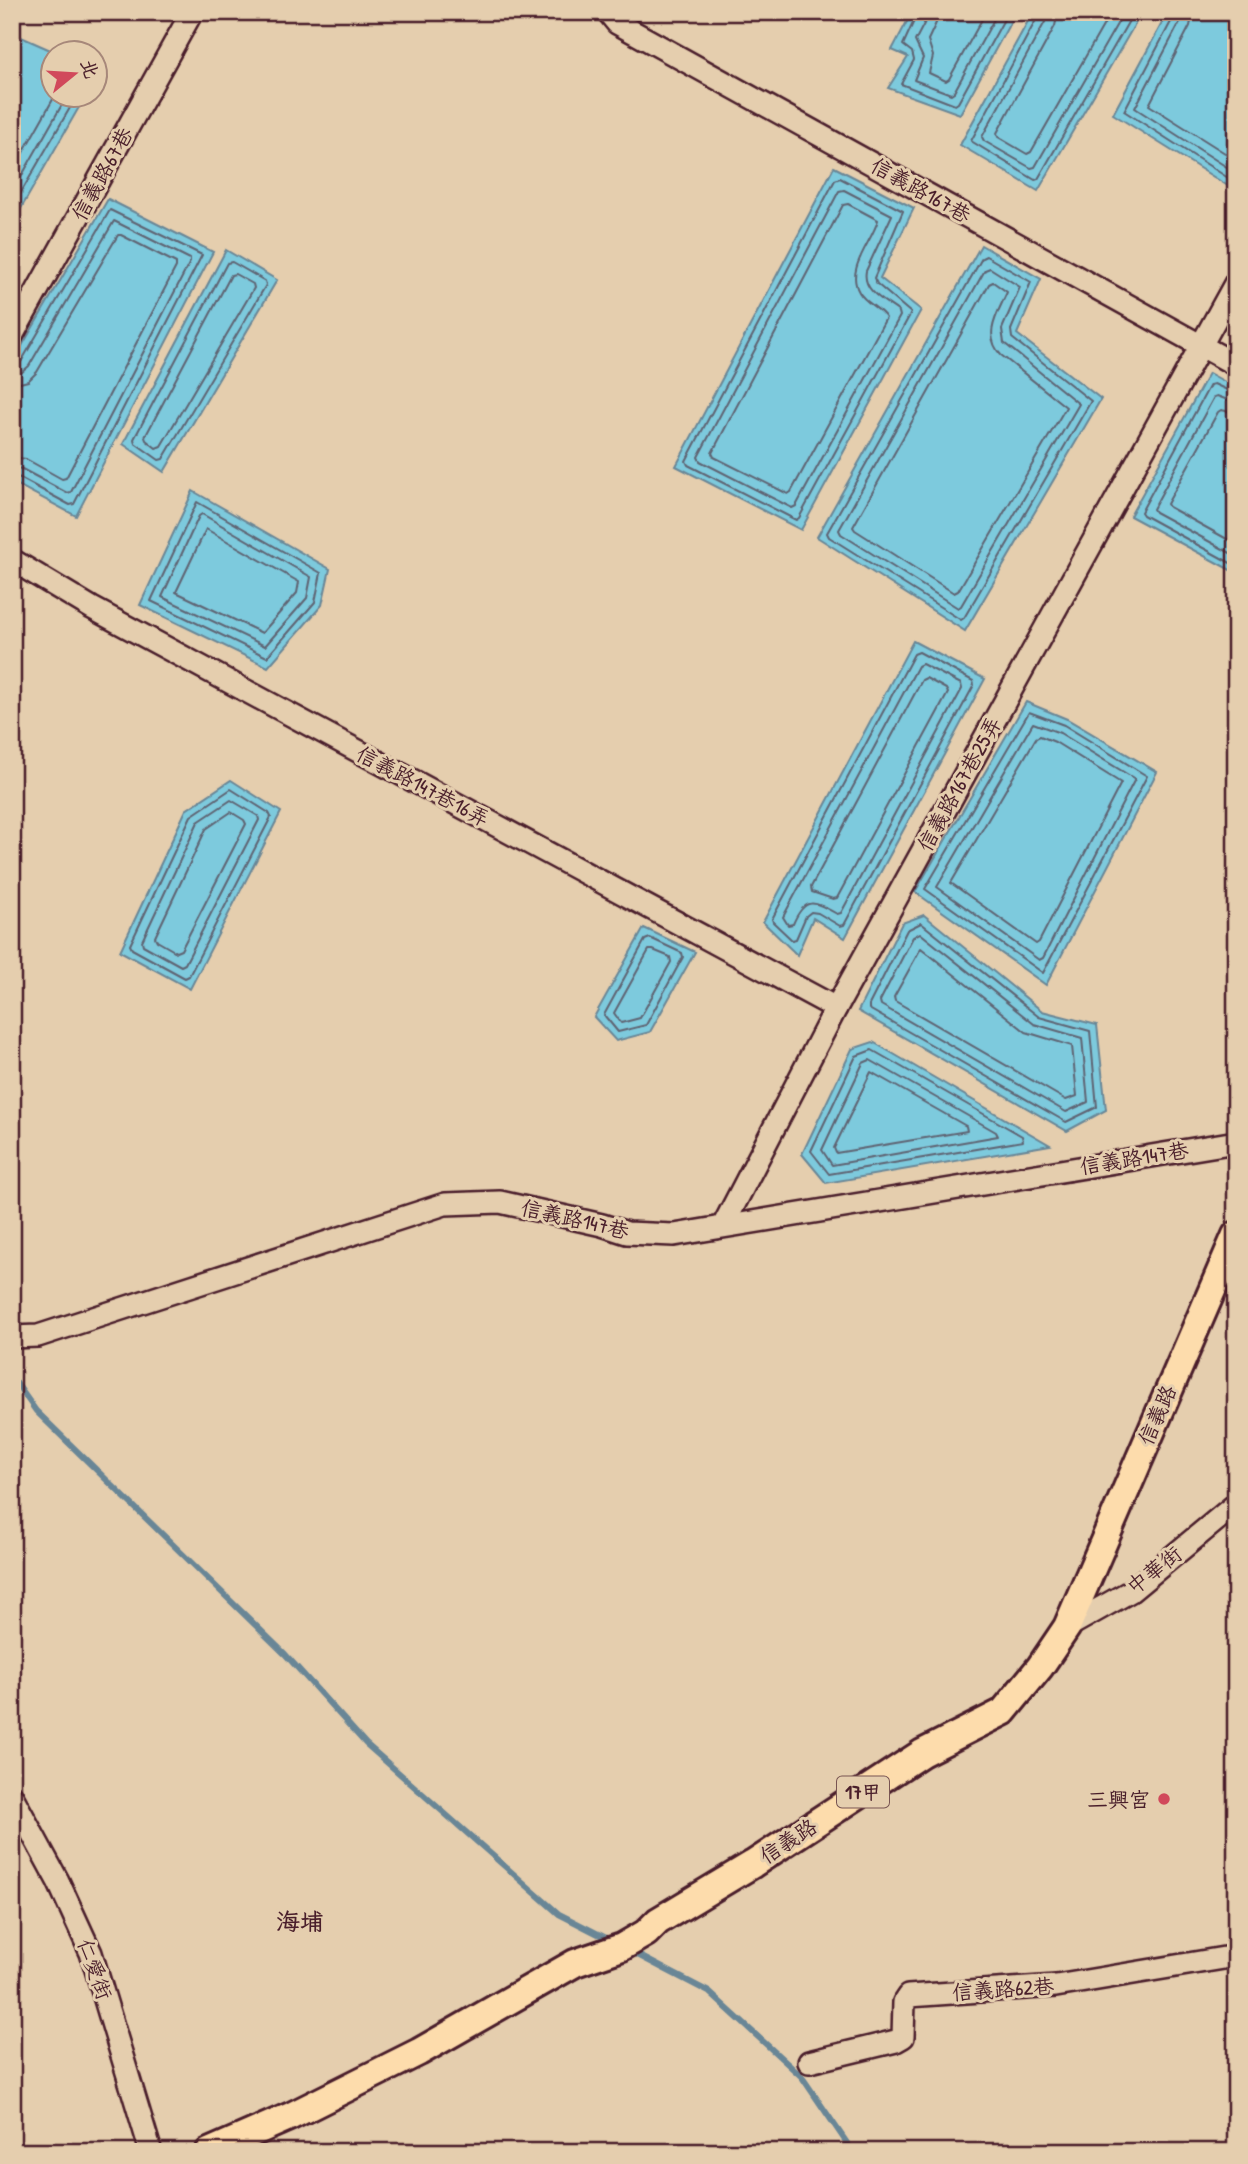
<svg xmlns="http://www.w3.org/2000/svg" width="1248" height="2164" font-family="'Patrick Hand','LXGW WenKai TC',sans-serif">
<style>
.water{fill:#7dcadd;stroke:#698696;stroke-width:2}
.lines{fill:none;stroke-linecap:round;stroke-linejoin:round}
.shore{stroke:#5e6372;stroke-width:2}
.stream{stroke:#698696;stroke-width:6}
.minor-casing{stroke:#4a1f2b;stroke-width:26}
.major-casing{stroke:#4a1f2b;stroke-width:32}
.minor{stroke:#e5ceae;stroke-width:21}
.major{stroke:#fddcac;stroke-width:26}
.poi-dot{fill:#d1495b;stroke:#e5ceae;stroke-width:2.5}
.labels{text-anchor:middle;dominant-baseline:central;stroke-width:6;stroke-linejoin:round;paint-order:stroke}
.shield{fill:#e5ceae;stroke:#785452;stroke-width:2}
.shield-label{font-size:19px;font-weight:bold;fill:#4a1f2b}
.street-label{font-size:21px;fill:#4a1f2b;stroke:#e5ceae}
.poi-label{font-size:21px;fill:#4a1f2b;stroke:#e5ceae;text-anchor:end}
.quarter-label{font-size:24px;font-weight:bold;fill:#4a1f2b;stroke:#e5ceae}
</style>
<rect width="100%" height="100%" fill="#e5ceae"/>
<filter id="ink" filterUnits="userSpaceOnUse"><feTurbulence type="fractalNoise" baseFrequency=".0143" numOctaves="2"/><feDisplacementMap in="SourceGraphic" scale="14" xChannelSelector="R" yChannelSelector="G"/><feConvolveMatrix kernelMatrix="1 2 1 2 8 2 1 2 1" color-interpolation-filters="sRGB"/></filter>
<g filter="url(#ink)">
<g class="water">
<polygon points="912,12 1016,12 960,114 888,88 908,57 892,50"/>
<polygon points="1033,12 1142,12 1038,191 960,145"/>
<polygon points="1168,12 1236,12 1236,191 1113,114"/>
<polygon points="12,33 55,52 52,52 52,94 86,95 19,212 12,215"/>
<polygon points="834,167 914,208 880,278 921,310 801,530 676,466"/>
<polygon points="108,199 213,252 76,516 12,482 12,363"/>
<polygon points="981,245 1041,279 1017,334 1101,399 965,631 817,537"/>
<polygon points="226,250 277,280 164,472 123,444"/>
<polygon points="1209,373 1236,388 1236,573 1130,516"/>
<polygon points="193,491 330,569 322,605 268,667 140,605"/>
<polygon points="913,641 985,679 845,938 813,918 797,955 763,922"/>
<polygon points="1026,702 1067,719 1157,772 1046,985 915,892"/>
<polygon points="231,780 281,812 190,989 120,951 186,810"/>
<polygon points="924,915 1042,1011 1097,1025 1106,1110 1067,1131 858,1011 902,923"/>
<polygon points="644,928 695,952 650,1032 616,1041 594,1017"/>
<polygon points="873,1042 1050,1145 826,1183 802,1154 852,1049"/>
</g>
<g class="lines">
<g class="shore">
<polyline points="918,12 903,45 912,52 914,60 901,84 955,105 958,103 1008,12"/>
<polyline points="927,12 926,20 915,41 923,58 914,80 951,94 954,92 998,12"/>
<polyline points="937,12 936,23 928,40 933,56 929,73 946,81 949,79 986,12"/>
<polyline points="1038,12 1037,18 971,141 1035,180 1038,179 1134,12"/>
<polyline points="1047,12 1045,22 982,137 984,141 1031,168 1035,167 1124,12"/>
<polyline points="1058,12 1055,26 997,133 998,137 1027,154 1031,152 1111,12"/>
<polyline points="1173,12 1173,18 1124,111 1236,183"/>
<polyline points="1182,12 1180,22 1135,108 1236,173"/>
<polyline points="1193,12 1190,26 1149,105 1236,160"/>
<polyline points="12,172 56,94"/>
<polygon points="840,178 903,211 874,278 877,284 911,313 799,518 796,520 688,465 686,461 835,180"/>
<path d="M844,190L892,215L866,271C862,291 885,301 899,312L900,316L796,506L792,508L700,461L698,457L839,191Z"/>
<polyline points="12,193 68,94"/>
<path d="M848,204L878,220C872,242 845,269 859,292C865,303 880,308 886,318L791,492L788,494L714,457L712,453L843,205Z"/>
<polyline points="12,208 78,94"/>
<polygon points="986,256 1031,282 1011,330 1012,338 1091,401 964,618 961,620 829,537 827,533 982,258"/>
<polygon points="232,262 265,281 266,285 163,459 159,460 135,443 134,439 227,263"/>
<polygon points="990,268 1020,287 1002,329 1004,343 1079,404 961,606 958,608 841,534 839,530 985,270"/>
<polygon points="235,274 253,284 254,288 161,446 156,448 146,440 145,437 231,275"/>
<path d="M993,282L1007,292C998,313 982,335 1001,355L1066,407L958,591L954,593L855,530L853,527L989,284Z"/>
<polyline points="12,365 21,362 110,210 202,255 74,504 70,505 18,477 12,476"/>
<polyline points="12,374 21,373 29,366 114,221 190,259 190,262 71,492 67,493 22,469 12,467"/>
<polyline points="12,385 28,381 37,372 118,235 121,235 176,263 176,267 66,478 62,479 26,459 12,457"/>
<polyline points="1236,394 1214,384 1210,385 1141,512 1143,515 1236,566"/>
<polyline points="1236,403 1217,396 1214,397 1153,509 1155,512 1236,556"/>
<polyline points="1236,413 1221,410 1218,412 1167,504 1169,507 1236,544"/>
<polygon points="197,502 321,573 315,602 267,657 151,601"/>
<polygon points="202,514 311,577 307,598 265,646 162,597 199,516"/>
<polygon points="206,529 299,582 297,593 262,633 176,592"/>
<polygon points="919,652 973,681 974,685 844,925 840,926 818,913 811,912 806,916 796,939 792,940 773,922 772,919 914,654"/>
<path d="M922,664L961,684L962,689L841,913L837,914C814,901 805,896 793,924L788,925L783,917L918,666Z"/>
<polygon points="926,678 946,689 948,693 837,898 833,899 812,892 811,887 922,680"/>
<polygon points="1029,712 1064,725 1147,776 1043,973 925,889"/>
<polygon points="1033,723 1060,733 1135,779 1043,958 1039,960 937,887"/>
<polygon points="1040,736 1055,742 1121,783 1039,942 1036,944 951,883 1036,738"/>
<polygon points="231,789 269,813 271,817 189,976 185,978 132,949 130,945 191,816"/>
<polygon points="231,800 258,816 259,820 185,964 181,966 143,945 142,941 198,822"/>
<polygon points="231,812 244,820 246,824 181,950 176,952 157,941 155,937 206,829"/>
<polygon points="921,923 1039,1017 1090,1031 1097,1107 1066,1122 869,1009 869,1005 907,930"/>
<polygon points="920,933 1034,1024 1082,1038 1088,1102 1066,1112 881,1005 880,1001 913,937"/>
<polygon points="650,938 682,953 683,957 646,1025 618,1032 604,1015 645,940"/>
<polygon points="921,948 1026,1032 1072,1046 1077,1096 1066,1100 895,1001 894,997"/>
<polygon points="649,950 653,950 670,957 671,962 640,1018 621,1023 614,1013"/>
<polygon points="872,1050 1022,1136 1023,1141 829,1174 811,1151 856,1056"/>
<polygon points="870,1060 996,1132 998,1136 832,1165 822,1150 863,1063"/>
<polygon points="871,1072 966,1126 967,1131 836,1153 834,1148"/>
</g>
<g class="stream">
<polyline points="12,1377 36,1411 285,1654 366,1744 559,1914 614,1942"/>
<polyline points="630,1951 709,1992 802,2077 853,2152"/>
</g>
<g class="minor-casing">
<g id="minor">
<polyline points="608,12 617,23 1236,365"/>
<polyline points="12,336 192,12"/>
<polyline points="12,560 92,608 836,1008"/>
<polyline points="723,1226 836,1008 1236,282"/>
<polyline points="12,1337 38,1336 445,1204 500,1202 602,1225 627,1233 674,1235 1236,1142"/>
<polyline points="1067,1627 1131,1591 1236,1504"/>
<polyline points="12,1796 58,1881 91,1953 151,2152"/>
<polyline points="809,2062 896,2041 903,2037 904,2002 908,1996 1056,1986 1236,1956"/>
</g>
</g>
<g class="major-casing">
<polyline id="major" points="209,2152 291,2116 419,2052 575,1963 622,1947 646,1933 658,1921 753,1864 922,1753 1003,1712 1040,1667 1067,1627 1236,1235"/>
</g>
<use href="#minor" class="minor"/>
<use href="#major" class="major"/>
</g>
</g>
<circle class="poi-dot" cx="1164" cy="1799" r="7"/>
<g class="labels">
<rect class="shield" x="837" y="1776.5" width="52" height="31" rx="5"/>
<g class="shield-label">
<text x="863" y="1792">17甲</text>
</g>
<g class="street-label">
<text transform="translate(102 174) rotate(-61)">信義路67巷</text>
<text transform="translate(921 190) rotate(29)">信義路167巷</text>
<text transform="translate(959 784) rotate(-61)">信義路167巷25弄</text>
<text transform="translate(423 786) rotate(28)">信義路147巷16弄</text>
<text transform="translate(1134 1158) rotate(-9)">信義路147巷</text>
<text transform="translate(575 1219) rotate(13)">信義路147巷</text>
<text transform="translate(1157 1415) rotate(-66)">信義路</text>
<text transform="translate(1154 1570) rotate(-38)">中華街</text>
<text transform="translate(788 1841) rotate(-33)">信義路</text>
<text transform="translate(95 1969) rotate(70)">仁愛街</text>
<text transform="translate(1003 1989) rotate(-4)">信義路62巷</text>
</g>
<g class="poi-label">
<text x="1150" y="1799">三興宮</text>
</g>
<g class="quarter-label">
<text x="300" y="1921">海埔</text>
</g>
</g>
<rect width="1248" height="2164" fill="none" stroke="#e5ceae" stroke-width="42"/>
<rect x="21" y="21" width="1206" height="2122" fill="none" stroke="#4a1f2b" stroke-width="2.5" filter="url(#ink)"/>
<g transform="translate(74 74) rotate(72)"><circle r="33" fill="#e5ceae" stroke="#a7887a" stroke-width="2"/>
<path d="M0-5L12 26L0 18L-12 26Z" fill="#d1495b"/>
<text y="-10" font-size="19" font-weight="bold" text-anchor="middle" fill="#4a1f2b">北</text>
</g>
</svg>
